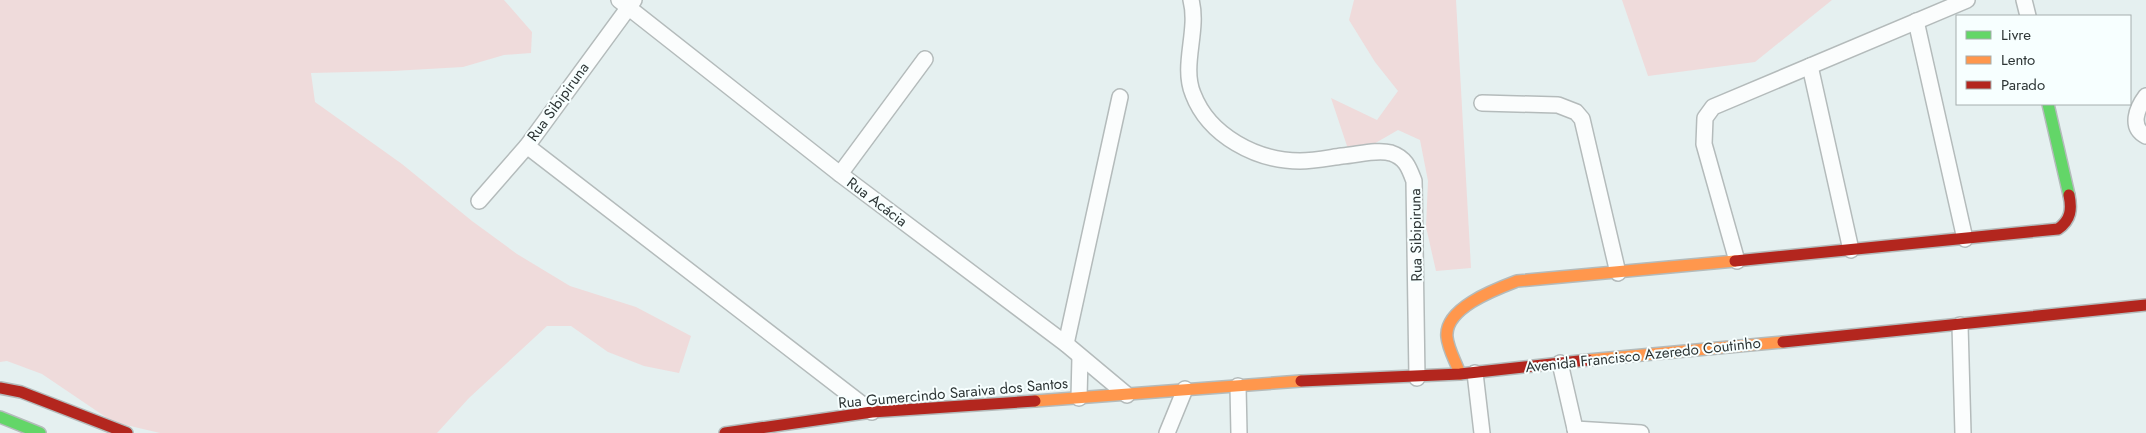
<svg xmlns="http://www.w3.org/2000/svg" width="2146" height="433" font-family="Jost,sans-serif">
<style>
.green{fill:#efdbdb}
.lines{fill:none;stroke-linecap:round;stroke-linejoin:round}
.street-casing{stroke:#b4bbbb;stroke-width:18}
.fast-casing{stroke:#b4bbbb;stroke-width:14}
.slow-casing{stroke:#b4bbbb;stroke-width:14}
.jam-casing{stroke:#b4bbbb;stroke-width:14}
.street{stroke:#fbfdfd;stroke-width:15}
.fast{stroke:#63d668;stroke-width:11}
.slow{stroke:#ff974d;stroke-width:11}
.jam{stroke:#b3261e;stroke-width:11}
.labels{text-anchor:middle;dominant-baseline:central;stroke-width:4;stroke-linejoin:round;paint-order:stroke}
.street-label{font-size:15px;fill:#2d3535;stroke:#f7ffff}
</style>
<rect width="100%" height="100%" fill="#e5f0f0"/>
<g class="green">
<polygon points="0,0 504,0 532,32 531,53 504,55 463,67 393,71 311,73 315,102 402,164 472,221 517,254 570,286 636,307 691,336 679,373 644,366 608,352 571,326 547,326 469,398 437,433 160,433 113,422 42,374 7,361 0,362"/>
<polygon points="1354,0 1456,0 1471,268 1436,271 1426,227 1428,181 1420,140 1398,130 1365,149 1348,149 1331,98 1377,120 1398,91 1375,62 1349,20"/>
<polygon points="1622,0 1832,0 1755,62 1648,76"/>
</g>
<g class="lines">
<g class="street-casing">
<g id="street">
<polyline points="619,0 840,174 1066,344 1127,395"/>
<path d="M1191,0C1199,31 1181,65 1193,94C1209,136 1257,161 1300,161C1314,161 1328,158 1342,156C1357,155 1377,149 1391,153C1406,158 1409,168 1414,181L1417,378"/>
<polyline points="2024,0 2028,16"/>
<polyline points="1916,21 1965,239"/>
<polyline points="1810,66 1851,250"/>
<path d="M2146,96C2137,108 2129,127 2146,136"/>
<polyline points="1482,103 1558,105 1576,112 1582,119 1618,273"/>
<polyline points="527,146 872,412"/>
<polyline points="840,174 925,59"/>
<polyline points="479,201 527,146 634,0"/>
<polyline points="1737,261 1704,144 1705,118 1713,107 1967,0"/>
<polyline points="1960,325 1963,433"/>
<polyline points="1066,344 1120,97"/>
<polyline points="1560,363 1576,433"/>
<polyline points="1475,373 1482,433"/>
<polyline points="1238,386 1239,433"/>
<polyline points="1079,398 1080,357"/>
<polyline points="1575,429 1641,433"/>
<polyline points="1167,433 1185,389"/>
</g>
</g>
<g class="fast-casing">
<g id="fast">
<polyline points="2048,104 2069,195"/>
<polyline points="0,417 40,433"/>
</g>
</g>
<g class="slow-casing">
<g id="slow">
<polyline points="1588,360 1783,342"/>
<path d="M1460,374C1456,362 1448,349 1447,337C1444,308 1496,289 1517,281L1735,261"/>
<polyline points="1035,401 1301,381"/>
</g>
</g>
<g class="jam-casing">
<g id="jam">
<path d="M1735,261L2058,229C2071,220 2072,209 2069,195"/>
<polyline points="1783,342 2146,305"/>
<polyline points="1301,381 1460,374 1588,360"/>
<polyline points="0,388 21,392 127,433"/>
<polyline points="725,433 872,412 1035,401"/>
</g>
</g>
<use href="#street" class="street"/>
<use href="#fast" class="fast"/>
<use href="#slow" class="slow"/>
<use href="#jam" class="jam"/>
</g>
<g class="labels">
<g class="street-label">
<text transform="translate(558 102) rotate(-54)">Rua Sibipiruna</text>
<text transform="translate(877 202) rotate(37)">Rua Acácia</text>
<text transform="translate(1416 235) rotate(-91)">Rua Sibipiruna</text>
<text transform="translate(1643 355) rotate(-6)">Avenida Francisco Azeredo Coutinho</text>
<text transform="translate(953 393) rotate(-5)">Rua Gumercindo Saraiva dos Santos</text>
</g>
</g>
<rect x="1956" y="15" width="175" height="90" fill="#f7ffff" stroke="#a6aeae"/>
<rect x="1966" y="31" width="25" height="8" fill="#63d668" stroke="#a6aeae"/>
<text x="2001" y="40" font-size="15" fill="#2d3535">Livre</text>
<rect x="1966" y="56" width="25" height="8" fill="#ff974d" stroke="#a6aeae"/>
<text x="2001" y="65" font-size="15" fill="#2d3535">Lento</text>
<rect x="1966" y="81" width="25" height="8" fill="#b3261e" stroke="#a6aeae"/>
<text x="2001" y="90" font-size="15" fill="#2d3535">Parado</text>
</svg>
